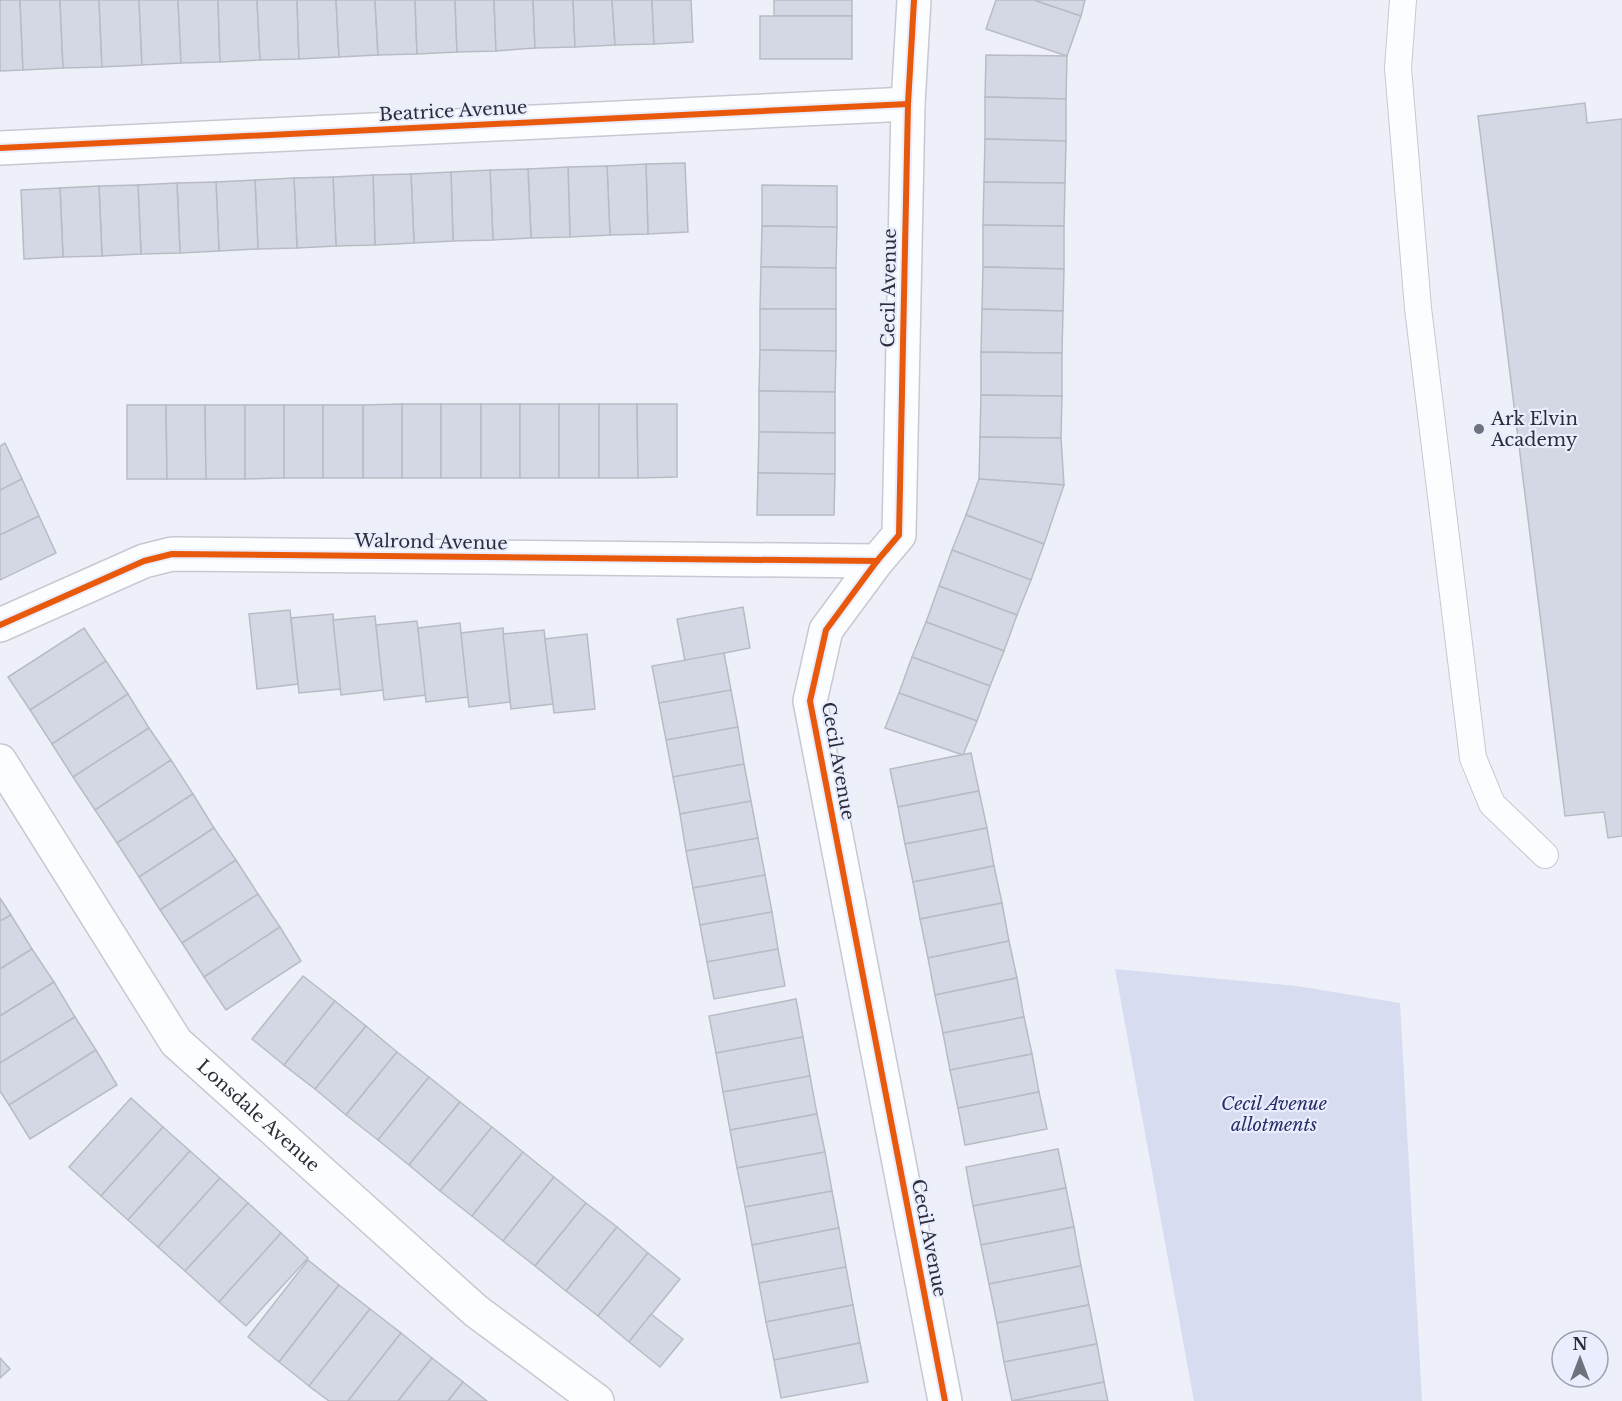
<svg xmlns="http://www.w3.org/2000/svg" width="1622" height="1401" font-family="'Libre Baskerville',serif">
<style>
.green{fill:#d7dcf0}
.building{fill:#d4d8e4;stroke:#b9bbc4;stroke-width:1.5}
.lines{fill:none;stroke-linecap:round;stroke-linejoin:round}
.lane-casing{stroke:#c6c9d2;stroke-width:28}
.street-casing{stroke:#c6c9d2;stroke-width:36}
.lane{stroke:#fcfdfe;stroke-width:26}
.street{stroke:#fcfdfe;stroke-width:33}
.cycleway-casing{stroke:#e9edfe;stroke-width:10}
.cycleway{stroke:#e8590c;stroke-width:6}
.poi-dot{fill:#6f727c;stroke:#e9edfe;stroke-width:2}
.labels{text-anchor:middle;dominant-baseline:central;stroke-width:4.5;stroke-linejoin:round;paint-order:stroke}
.street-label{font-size:18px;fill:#2b2e39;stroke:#e9edfe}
.poi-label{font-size:18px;fill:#2b2e39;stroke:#e9edfe;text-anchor:start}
.park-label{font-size:18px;font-style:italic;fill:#262f65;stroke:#e9edfe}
</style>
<rect width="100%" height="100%" fill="#eef0f9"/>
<polygon class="green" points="1115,969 1297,986 1400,1003 1422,1401 1194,1401"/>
<g class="building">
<polygon points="0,0 20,0 23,70 0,71"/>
<polygon points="20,0 60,0 63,68 23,70"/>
<polygon points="60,0 99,0 102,67 63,68"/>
<polygon points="99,0 139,0 142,65 102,67"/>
<polygon points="139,0 178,0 181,63 142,65"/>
<polygon points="178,0 218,0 220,62 181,63"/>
<polygon points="218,0 257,0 260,60 220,62"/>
<polygon points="257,0 297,0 299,59 260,60"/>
<polygon points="297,0 336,0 339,57 299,59"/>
<polygon points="336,0 375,0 378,55 339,57"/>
<polygon points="375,0 415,0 417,54 378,55"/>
<polygon points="415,0 455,0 457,52 417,54"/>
<polygon points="455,0 494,0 496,51 457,52"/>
<polygon points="494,0 533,0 535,48 496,51"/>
<polygon points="533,0 573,0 575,47 535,48"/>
<polygon points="573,0 612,0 615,45 575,47"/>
<polygon points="612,0 652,0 654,44 615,45"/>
<polygon points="652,0 691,0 693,42 654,44"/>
<rect x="774" y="0" width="78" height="16"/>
<polygon points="996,0 1034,0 1081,16 1067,56 986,29"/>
<polygon points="1034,0 1085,0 1081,16"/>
<rect x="760" y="16" width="92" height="43"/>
<polygon points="986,55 1067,56 1066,99 985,97"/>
<polygon points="985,97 1066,99 1066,141 985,139"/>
<polygon points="1585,103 1587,123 1622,119 1622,836 1608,838 1604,812 1565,816 1478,116"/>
<polygon points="985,139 1066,141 1065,183 984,182"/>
<polygon points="685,163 688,232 648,234 646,164"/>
<polygon points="646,164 648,234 610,235 607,166"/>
<polygon points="607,166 610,235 570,237 568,167"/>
<polygon points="568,167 570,237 531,238 528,169"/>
<polygon points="528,169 531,238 493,240 490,170"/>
<polygon points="490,170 493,240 453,241 451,172"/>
<polygon points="451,172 453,241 414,243 411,174"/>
<polygon points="411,174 414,243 375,245 373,175"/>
<polygon points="373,175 375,245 336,246 333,177"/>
<polygon points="333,177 336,246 297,248 294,178"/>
<polygon points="294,178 297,248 258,249 255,180"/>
<polygon points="255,180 258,249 219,251 216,182"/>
<polygon points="216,182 219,251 180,253 177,183"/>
<polygon points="984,182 1065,183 1064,226 983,225"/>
<polygon points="177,183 180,253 141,254 138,185"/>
<polygon points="138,185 141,254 102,256 99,186"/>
<polygon points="762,185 837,186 837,227 762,226"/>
<polygon points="99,186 102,256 63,257 60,188"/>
<polygon points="60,188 63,257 24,259 21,190"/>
<polygon points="983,225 1064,226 1064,269 983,267"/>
<polygon points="762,226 837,227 836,268 761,267"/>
<polygon points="761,267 836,268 836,309 760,309"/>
<polygon points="983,267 1064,269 1063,311 982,309"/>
<polygon points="760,309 836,309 836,351 760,350"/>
<polygon points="982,309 1063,311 1062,353 981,352"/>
<polygon points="760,350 836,351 835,392 759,391"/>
<polygon points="981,352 1062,353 1062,396 981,395"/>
<polygon points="759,391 835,392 835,433 759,432"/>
<polygon points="981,395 1062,396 1061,438 980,437"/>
<rect x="402" y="404" width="39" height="74"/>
<polygon points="402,404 402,478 363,478 363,405"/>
<rect x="441" y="404" width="40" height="74"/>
<rect x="481" y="404" width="39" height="74"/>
<rect x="520" y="404" width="39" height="74"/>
<rect x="559" y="404" width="40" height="74"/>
<polygon points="599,404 637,404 638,478 599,478"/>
<polygon points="637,404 677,404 677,477 638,478"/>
<polygon points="127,405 166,405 167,479 127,479"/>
<polygon points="166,405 205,405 206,479 167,479"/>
<polygon points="205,405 245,405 245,479 206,479"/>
<polygon points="245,405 284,405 284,478 245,479"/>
<rect x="284" y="405" width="39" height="73"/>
<rect x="323" y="405" width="40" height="73"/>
<polygon points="759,432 835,433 835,474 758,473"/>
<polygon points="980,437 1061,438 1064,485 979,479"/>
<polygon points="5,443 22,479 0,490 0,446"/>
<polygon points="758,473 835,474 834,515 757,515"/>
<polygon points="22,479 39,516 0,535 0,490"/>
<polygon points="979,479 1064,485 1044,544 966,515"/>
<polygon points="966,515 1044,544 1031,580 952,550"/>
<polygon points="39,516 56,553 0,580 0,535"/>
<polygon points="952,550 1031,580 1017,615 939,586"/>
<polygon points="939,586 1017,615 1004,651 926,622"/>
<polygon points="743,607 750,648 685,661 677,619"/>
<polygon points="290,610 298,684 257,689 249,614"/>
<polygon points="333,614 341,689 299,693 291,618"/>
<polygon points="375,616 383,690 341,695 333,620"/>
<polygon points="417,621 426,695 384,700 376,625"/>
<polygon points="926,622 1004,651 990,686 912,657"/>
<polygon points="460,623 468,697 426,702 418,628"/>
<polygon points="84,628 106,661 30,710 8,677"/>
<polygon points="503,628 510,702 469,707 461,633"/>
<polygon points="544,630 553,704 511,709 503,634"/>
<polygon points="587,634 595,709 554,713 545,639"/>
<polygon points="724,653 731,690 659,703 652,666"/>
<polygon points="912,657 990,686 977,721 899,693"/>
<polygon points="106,661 128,694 52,744 30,710"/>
<polygon points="731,690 738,727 666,740 659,703"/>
<polygon points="899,693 977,721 963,755 885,728"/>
<polygon points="128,694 149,728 73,777 52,744"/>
<polygon points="738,727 744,764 673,777 666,740"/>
<polygon points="149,728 171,760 95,810 73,777"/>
<polygon points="971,753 979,791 898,807 890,769"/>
<polygon points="171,760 193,794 117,843 95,810"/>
<polygon points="744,764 751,801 680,814 673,777"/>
<polygon points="979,791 987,828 905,844 898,807"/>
<polygon points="193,794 214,828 139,877 117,843"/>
<polygon points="751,801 758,838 686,851 680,814"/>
<polygon points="214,828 236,860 160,910 139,877"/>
<polygon points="987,828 994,866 913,882 905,844"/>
<polygon points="758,838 765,875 693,888 686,851"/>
<polygon points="236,860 258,894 182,943 160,910"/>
<polygon points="994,866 1002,903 920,919 913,882"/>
<polygon points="765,875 772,912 700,925 693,888"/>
<polygon points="258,894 280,927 204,977 182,943"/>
<polygon points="0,898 11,915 0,921"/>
<polygon points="1002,903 1009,941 928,958 920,919"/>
<polygon points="772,912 778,949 707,962 700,925"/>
<polygon points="11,915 32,949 0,969 0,921"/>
<polygon points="280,927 301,961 226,1010 204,977"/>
<polygon points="1009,941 1017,978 935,995 928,958"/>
<polygon points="32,949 54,982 0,1016 0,969"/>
<polygon points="778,949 785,986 714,999 707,962"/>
<polygon points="303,976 335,1001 284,1065 252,1039"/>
<polygon points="1017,978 1024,1017 943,1033 935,995"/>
<polygon points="54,982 75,1017 0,1063 0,1016"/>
<polygon points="796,999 803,1037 716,1053 709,1016"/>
<polygon points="335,1001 366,1026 315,1089 284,1065"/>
<polygon points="75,1017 96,1050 9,1105 0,1091 0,1063"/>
<polygon points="1024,1017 1032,1054 950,1070 943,1033"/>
<polygon points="366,1026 397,1052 346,1115 315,1089"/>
<polygon points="803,1037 810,1076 723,1092 716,1053"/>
<polygon points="96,1050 117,1085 30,1139 9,1105"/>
<polygon points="397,1052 429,1077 378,1140 346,1115"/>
<polygon points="1032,1054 1039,1092 958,1108 950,1070"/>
<polygon points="810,1076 817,1114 730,1130 723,1092"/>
<polygon points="429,1077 460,1102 409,1165 378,1140"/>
<polygon points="1039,1092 1047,1129 965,1145 958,1108"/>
<polygon points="131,1098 163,1127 101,1196 69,1167"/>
<polygon points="460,1102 492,1127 440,1191 409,1165"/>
<polygon points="817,1114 825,1152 737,1168 730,1130"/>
<polygon points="163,1127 190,1151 128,1220 101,1196"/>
<polygon points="492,1127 523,1152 472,1216 440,1191"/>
<polygon points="1058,1149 1066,1188 973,1206 966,1167"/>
<polygon points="190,1151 220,1178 158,1247 128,1220"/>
<polygon points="523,1152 554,1177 503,1241 472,1216"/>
<polygon points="825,1152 832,1191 745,1207 737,1168"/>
<polygon points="554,1177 586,1203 535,1266 503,1241"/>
<polygon points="220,1178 248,1203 185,1271 158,1247"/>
<polygon points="1066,1188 1074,1227 981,1245 973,1206"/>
<polygon points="832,1191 839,1228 752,1245 745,1207"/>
<polygon points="248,1203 281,1233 219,1302 185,1271"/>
<polygon points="586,1203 617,1227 566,1291 535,1266"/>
<polygon points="617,1227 648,1253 598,1316 566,1291"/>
<polygon points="1074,1227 1081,1266 989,1284 981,1245"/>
<polygon points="839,1228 846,1267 759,1283 752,1245"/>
<polygon points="281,1233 308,1258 246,1326 219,1302"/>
<polygon points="648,1253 680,1279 629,1342 598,1316"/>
<polygon points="308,1260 339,1285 279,1362 248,1337"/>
<polygon points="1081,1266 1089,1305 997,1323 989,1284"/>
<polygon points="846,1267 853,1305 766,1322 759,1283"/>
<polygon points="339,1285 370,1309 309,1386 279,1362"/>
<polygon points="853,1305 860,1343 774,1360 766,1322"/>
<polygon points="1089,1305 1097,1344 1004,1362 997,1323"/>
<polygon points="370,1309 401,1333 348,1401 329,1401 309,1386"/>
<polygon points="651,1314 683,1339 660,1367 629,1342"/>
<polygon points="401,1333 432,1358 398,1401 348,1401"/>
<polygon points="860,1343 868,1382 781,1398 774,1360"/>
<polygon points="1097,1344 1104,1382 1012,1401 1004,1362"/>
<polygon points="0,1358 10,1369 0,1378"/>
<polygon points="432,1358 463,1382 448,1401 398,1401"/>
<polygon points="463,1382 487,1401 448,1401"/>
<polygon points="1104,1382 1108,1401 1012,1401"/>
</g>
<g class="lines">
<g class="lane-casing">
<polyline id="lane" points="1403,0 1398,68 1418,308 1473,758 1492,804 1545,855"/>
</g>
<g class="street-casing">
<g id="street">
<polyline points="914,0 908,104 899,535 877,561 826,630 810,701 945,1401"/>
<polyline points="0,148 908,104"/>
<polyline points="0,625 144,561 172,554 877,561"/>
<path id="s1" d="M0,761L176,1042L476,1311L597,1401"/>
</g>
</g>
<use href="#lane" class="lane"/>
<use href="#street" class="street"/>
<g class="cycleway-casing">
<g id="cycleway">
<polyline points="914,0 908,104 899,535 877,561 826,630 810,701 945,1401"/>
<polyline points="0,148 908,104"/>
<polyline points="0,625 144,561 172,554 877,561"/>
</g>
</g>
<use href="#cycleway" class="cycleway"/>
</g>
<circle class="poi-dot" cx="1479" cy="429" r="6"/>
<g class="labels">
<g class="street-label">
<text transform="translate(453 111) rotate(-3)">Beatrice Avenue</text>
<text transform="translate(889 288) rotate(-89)">Cecil Avenue</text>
<text transform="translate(431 542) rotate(1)">Walrond Avenue</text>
<text transform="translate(838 761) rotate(80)">Cecil Avenue</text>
<text stroke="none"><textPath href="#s1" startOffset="442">Lonsdale Avenue</textPath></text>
<text transform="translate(929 1238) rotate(79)">Cecil Avenue</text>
</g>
<g class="poi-label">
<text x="1491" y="419">Ark Elvin<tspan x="1491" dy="21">Academy</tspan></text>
</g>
<g class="park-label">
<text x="1274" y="1104">Cecil Avenue<tspan x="1274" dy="21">allotments</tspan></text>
</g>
</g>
<g transform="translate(1580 1359)"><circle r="28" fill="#e9edfe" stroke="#9da1af" stroke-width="1.5"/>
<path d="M0-4.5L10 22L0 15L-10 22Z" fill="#6f727c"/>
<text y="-9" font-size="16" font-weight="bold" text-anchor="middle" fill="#2b2e39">N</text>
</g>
</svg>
